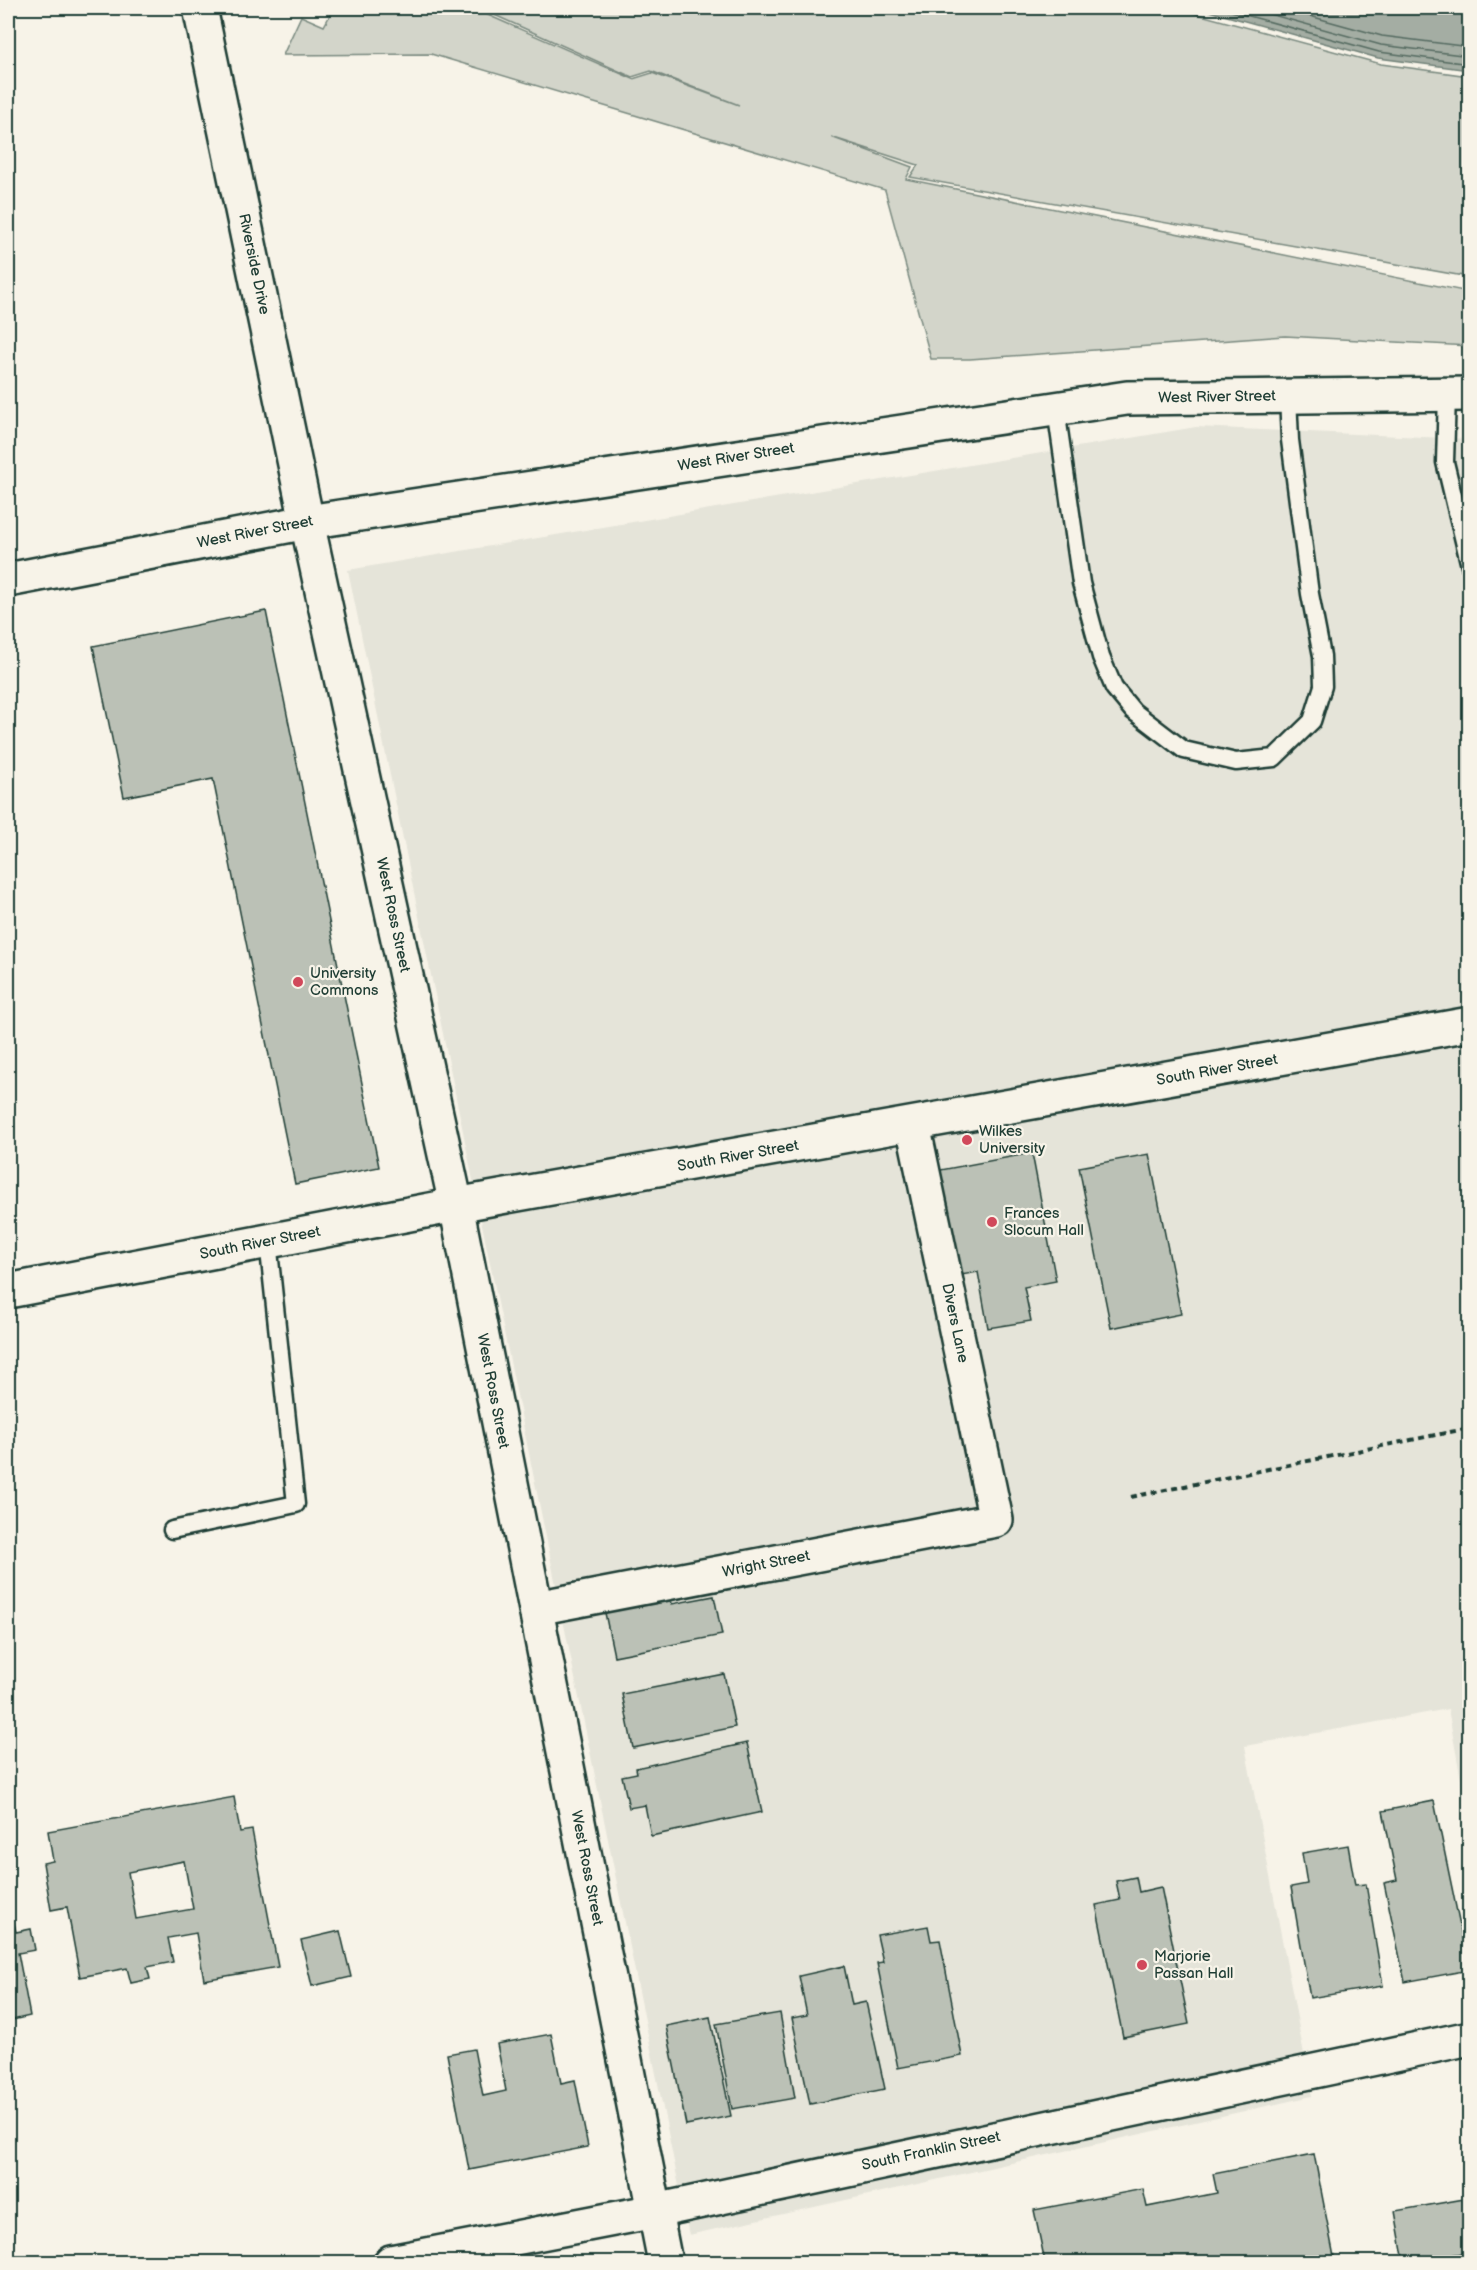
<svg xmlns="http://www.w3.org/2000/svg" width="1477" height="2270" font-family="'Balsamiq Sans',sans-serif">
<style>
.built{fill:#e5e4d9}
.green{fill:#d3d5ca;stroke:#79897f;stroke-width:1.5}
.water{fill:#a4ada3;stroke:#6f8077;stroke-width:1.5}
.lines{fill:none;stroke-linecap:round;stroke-linejoin:round}
.shore{stroke:#546a60;stroke-width:1.5}
.building{fill:#bbc1b6;stroke:#1f3d34;stroke-width:1.5;fill-rule:evenodd}
.lane-casing{stroke:#1f3d34;stroke-width:21}
.street-casing{stroke:#1f3d34;stroke-width:38}
.primary-casing{stroke:#1f3d34;stroke-width:38}
.path{stroke:#1f3d34;stroke-width:4;stroke-dasharray:6 4.5;stroke-linecap:butt}
.lane{stroke:#f7f3e8;stroke-width:16}
.street{stroke:#f7f3e8;stroke-width:33}
.primary{stroke:#f7f3e8;stroke-width:33}
.poi-dot{fill:#d1495b;stroke:#f7f3e8;stroke-width:2}
.labels{text-anchor:middle;dominant-baseline:central;stroke-width:4.5;stroke-linejoin:round;paint-order:stroke}
.street-label{font-size:15px;fill:#1f3d34;stroke:#f7f3e8}
.poi-label{font-size:15px;fill:#1f3d34;stroke:#f7f3e8;text-anchor:start}
</style>
<rect width="100%" height="100%" fill="#f7f3e8"/>
<filter id="ink" filterUnits="userSpaceOnUse"><feTurbulence type="fractalNoise" baseFrequency=".0167" numOctaves="2"/><feDisplacementMap in="SourceGraphic" scale="12" xChannelSelector="R" yChannelSelector="G"/><feConvolveMatrix kernelMatrix="1 2 1 2 8 2 1 2 1" color-interpolation-filters="sRGB"/></filter>
<g filter="url(#ink)">
<polygon class="built" points="1196,427 1469,439 1469,1823 1448,1709 1245,1746 1312,2096 689,2235 348,570"/>
<polygon class="green" points="334,8 472,8 633,79 652,73 739,105 651,71 632,77 479,8 1175,8 1381,64 1469,76 1469,277 910,177 918,165 831,137 912,167 906,179 1469,292 1469,346 1285,336 970,359 931,359 885,190 431,54 283,55 301,16 324,26"/>
<polygon class="water" points="1198,8 1469,8 1469,70 1378,58"/>
<g class="lines">
<g class="shore">
<polyline points="1220,8 1379,52 1470,64"/>
<polyline points="1248,8 1381,45 1470,56"/>
<polyline points="1281,8 1382,36 1470,47"/>
</g>
</g>
<g class="building">
<polygon points="266,611 379,1167 295,1184 213,779 124,797 93,646"/>
<polygon points="1032,1153 1056,1281 1024,1287 1031,1321 988,1328 978,1272 950,1277 930,1172"/>
<polygon points="1149,1154 1181,1314 1111,1328 1079,1167"/>
<polygon points="670,1595 672,1604 714,1596 722,1635 614,1656 604,1608"/>
<polygon points="724,1674 735,1727 633,1748 622,1694"/>
<polygon points="747,1743 762,1812 651,1836 645,1805 629,1808 622,1776 637,1773 636,1768"/>
<path d="M234,1797L240,1832L252,1830L278,1967L204,1980L196,1933L168,1938L173,1962L147,1967L150,1979L131,1983L127,1968L80,1977L67,1907L51,1910L43,1863L53,1861L48,1831ZM184,1861L193,1909L136,1919L128,1872Z"/>
<polygon points="1434,1801 1469,1970 1405,1982 1384,1883 1397,1880 1383,1811"/>
<polygon points="1348,1845 1355,1885 1366,1884 1383,1986 1310,1998 1291,1887 1307,1884 1302,1853"/>
<polygon points="1136,1877 1139,1892 1161,1887 1189,2024 1123,2037 1096,1905 1120,1900 1116,1881"/>
<polygon points="14,1923 16,1932 31,1929 35,1950 18,1953 30,2016 8,2021 8,1924"/>
<polygon points="928,1926 931,1941 940,1940 962,2056 898,2068 877,1963 883,1962 877,1935"/>
<polygon points="340,1931 351,1977 312,1986 301,1940"/>
<polygon points="844,1966 852,2005 866,2002 885,2089 810,2104 792,2018 807,2015 799,1976"/>
<polygon points="780,2013 795,2098 732,2109 716,2024"/>
<polygon points="710,2017 731,2116 686,2125 666,2026"/>
<polygon points="551,2034 561,2083 575,2080 588,2147 469,2170 447,2054 474,2049 483,2096 506,2091 497,2044"/>
<polygon points="1314,2154 1335,2262 1045,2262 1034,2210 1143,2189 1147,2207 1217,2193 1213,2174"/>
<polygon points="1470,2198 1470,2252 1404,2262 1395,2211"/>
</g>
<g class="lines">
<g class="lane-casing">
<g id="lane">
<polyline points="1447,394 1445,462 1470,566"/>
<polyline points="1056,409 1081,583 1101,657 1114,688 1133,711 1184,750 1236,762 1274,758 1312,721 1323,686 1322,656 1310,594 1290,440 1288,396"/>
<polyline points="172,1530 296,1504 268,1241"/>
</g>
</g>
<g class="street-casing">
<g id="street">
<polyline points="200,8 307,522 456,1205 665,2262"/>
<polyline points="8,580 307,522 1127,398 1470,394"/>
<polyline points="536,1608 996,1520 913,1125"/>
<polyline points="391,2262 655,2211 1470,2038"/>
</g>
</g>
<g class="primary-casing">
<polyline id="primary" points="8,1291 456,1205 1470,1024"/>
</g>
<polyline class="path" points="1131,1497 1470,1428"/>
<use href="#lane" class="lane"/>
<use href="#street" class="street"/>
<use href="#primary" class="primary"/>
</g>
</g>
<g class="poi-dot">
<circle cx="298" cy="982" r="6"/>
<circle cx="967" cy="1140" r="6"/>
<circle cx="992" cy="1222" r="6"/>
<circle cx="1142" cy="1965" r="6"/>
</g>
<g class="labels">
<g class="street-label">
<text transform="translate(254 264) rotate(78)">Riverside Drive</text>
<text transform="translate(1217 397) rotate(-1)">West River Street</text>
<text transform="translate(736 457) rotate(-9)">West River Street</text>
<text transform="translate(255 532) rotate(-11)">West River Street</text>
<text transform="translate(393 915) rotate(78)">West Ross Street</text>
<text transform="translate(1217 1070) rotate(-10)">South River Street</text>
<text transform="translate(738 1156) rotate(-10)">South River Street</text>
<text transform="translate(260 1243) rotate(-11)">South River Street</text>
<text transform="translate(955 1323) rotate(78)">Divers Lane</text>
<text transform="translate(493 1391) rotate(79)">West Ross Street</text>
<text transform="translate(766 1564) rotate(-11)">Wright Street</text>
<text transform="translate(587 1868) rotate(79)">West Ross Street</text>
<text transform="translate(931 2151) rotate(-12)">South Franklin Street</text>
</g>
<g class="poi-label">
<text x="310" y="973">University<tspan x="310" dy="17">Commons</tspan></text>
<text x="979" y="1131">Wilkes<tspan x="979" dy="17">University</tspan></text>
<text x="1004" y="1213">Frances<tspan x="1004" dy="17">Slocum Hall</tspan></text>
<text x="1154" y="1956">Marjorie<tspan x="1154" dy="17">Passan Hall</tspan></text>
</g>
</g>
<rect width="1477" height="2270" fill="none" stroke="#f7f3e8" stroke-width="30"/>
<rect x="15" y="15" width="1447" height="2240" fill="none" stroke="#1f3d34" stroke-width="2" filter="url(#ink)"/>
</svg>
